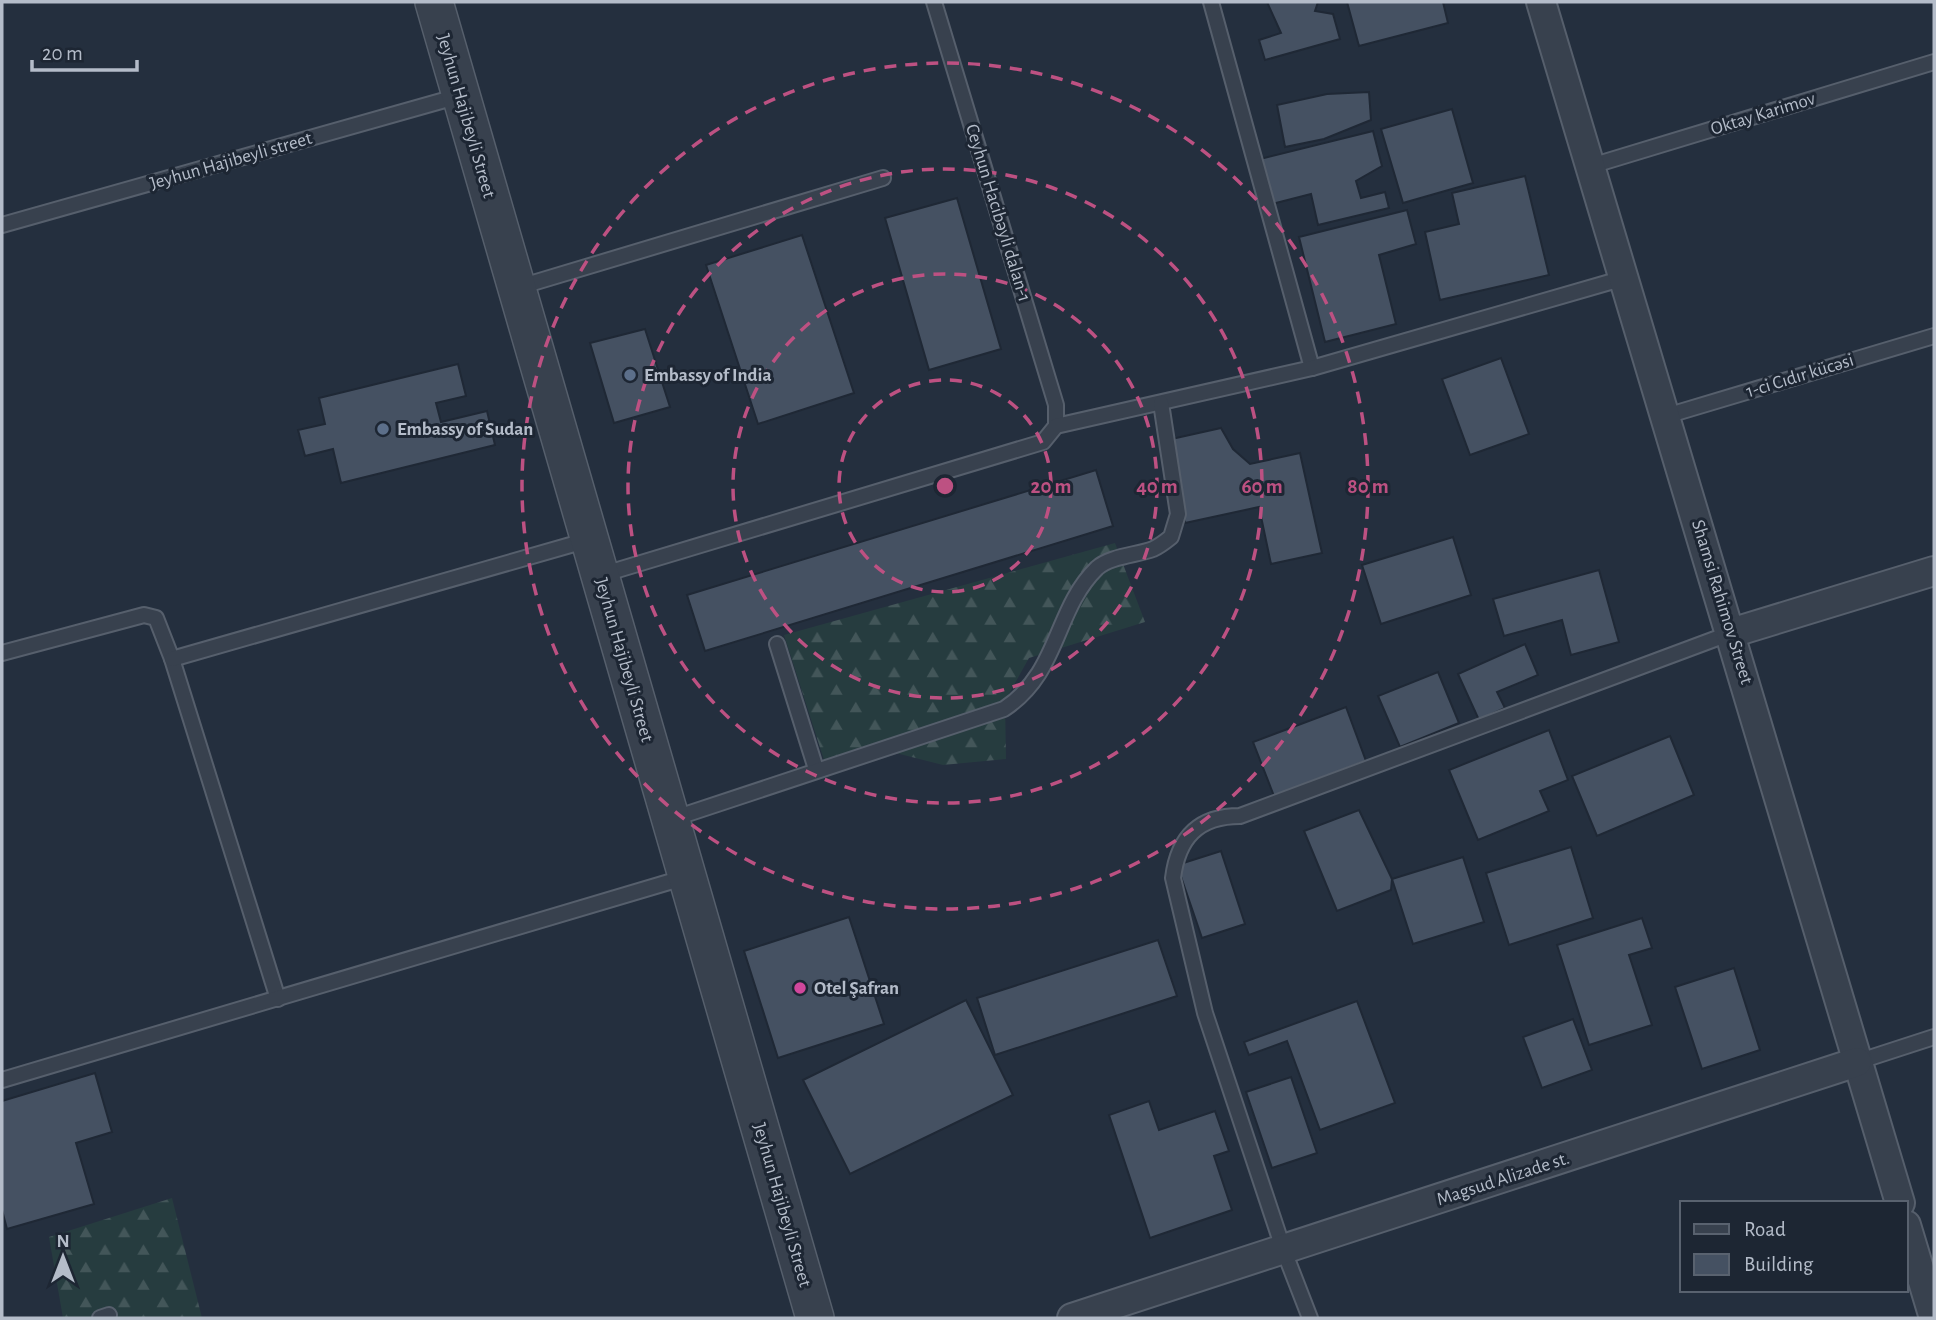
<svg xmlns="http://www.w3.org/2000/svg" width="1936" height="1320" font-family="'Alegreya Sans',sans-serif">
<style>
.forest{fill:url(#forest-firs)}
.building{fill:#455162;stroke:#1f2835;stroke-width:2}
.lines{fill:none;stroke-linecap:round;stroke-linejoin:round}
.service-casing{stroke:#565f6c;stroke-width:18}
.minor-casing{stroke:#565f6c;stroke-width:32}
.tertiary-casing{stroke:#565f6c;stroke-width:40}
.service{stroke:#38414e;stroke-width:14}
.minor{stroke:#38414e;stroke-width:28}
.tertiary{stroke:#38414e;stroke-width:37}
.ring{fill:none;stroke:#bd5182;stroke-width:3.5;stroke-dasharray:12 9}
.service-dot{fill:#5c6f8a;stroke:#1d2633;stroke-width:2.5}
.hotel-dot{fill:#d1479c;stroke:#1d2633;stroke-width:2.5}
.labels{text-anchor:middle;dominant-baseline:central;stroke-width:6;stroke-linejoin:round;paint-order:stroke}
.street-label{font-size:19px;fill:#b4bcc9;stroke:#1d2633}
.poi-label{font-size:19px;font-weight:bold;fill:#b4bcc9;stroke:#1d2633;text-anchor:start}
.centre{fill:#bd5182;stroke:#1d2633;stroke-width:3.5}
.ring-label{font-size:21px;text-anchor:middle;font-weight:bold;fill:#bd5182;stroke:#1d2633;stroke-width:6;stroke-linejoin:round;paint-order:stroke}
</style>
<defs>
<pattern id="forest-firs" width="22" height="20" patternUnits="userSpaceOnUse" patternTransform="scale(1.75)"><rect width="22" height="20" fill="#263c3f"/><path d="M5 1l3.5 6h-7zM16 11l3.5 6h-7z" fill="#435659"/></pattern>
</defs>
<rect width="100%" height="100%" fill="#242f3e"/>
<g class="forest">
<polygon points="1115,543 1145,622 1029,658 1005,701 1006,759 943,765 880,749 824,760 784,635"/>
<polygon points="172,1198 202,1318 63,1318 49,1237"/>
</g>
<g class="building">
<polygon points="1267,2 1318,2 1315,11 1333,14 1340,39 1265,60 1259,40 1281,33"/>
<polygon points="1347,2 1443,2 1448,23 1359,46"/>
<polygon points="1369,92 1371,120 1324,139 1285,147 1277,105 1327,94"/>
<polygon points="1452,109 1473,183 1403,203 1381,129"/>
<polygon points="1373,131 1382,166 1356,181 1361,198 1385,192 1389,208 1318,225 1311,194 1272,204 1260,159"/>
<polygon points="1525,176 1549,275 1440,300 1425,232 1459,224 1452,193"/>
<polygon points="957,198 1001,349 929,370 885,218"/>
<polygon points="1407,210 1416,244 1379,255 1396,324 1325,342 1299,237"/>
<polygon points="802,235 854,393 758,424 706,265"/>
<polygon points="645,329 670,407 614,423 590,343"/>
<polygon points="1501,358 1529,434 1470,455 1442,379"/>
<polygon points="458,364 466,396 436,403 441,422 487,411 495,445 341,483 333,449 305,456 298,430 325,424 319,398"/>
<polygon points="1221,428 1233,449 1250,464 1300,453 1322,553 1271,564 1259,507 1185,523 1167,440"/>
<polygon points="1096,470 1113,526 705,651 687,595"/>
<polygon points="1453,537 1471,595 1381,624 1362,565"/>
<polygon points="1599,570 1619,642 1571,655 1562,620 1504,636 1493,599"/>
<polygon points="1525,644 1538,675 1497,692 1505,708 1479,720 1458,674"/>
<polygon points="1438,672 1459,723 1400,747 1378,696"/>
<polygon points="1346,707 1366,761 1274,796 1253,742"/>
<polygon points="1549,730 1568,780 1540,791 1549,811 1478,840 1449,770"/>
<polygon points="1670,736 1694,795 1597,836 1572,776"/>
<polygon points="1359,810 1392,879 1391,890 1337,911 1304,831"/>
<polygon points="1571,847 1593,918 1509,945 1486,873"/>
<polygon points="1221,851 1245,924 1202,938 1177,865"/>
<polygon points="1463,857 1484,922 1413,944 1392,879"/>
<polygon points="849,917 884,1024 778,1058 744,951"/>
<polygon points="1642,918 1652,948 1629,955 1652,1025 1589,1045 1557,945"/>
<polygon points="1158,940 1177,996 995,1055 977,998"/>
<polygon points="1734,968 1760,1050 1702,1069 1675,987"/>
<polygon points="966,1000 1013,1095 850,1174 803,1080"/>
<polygon points="1357,1001 1395,1103 1320,1130 1287,1041 1249,1055 1244,1042"/>
<polygon points="1573,1019 1592,1070 1542,1088 1523,1037"/>
<polygon points="95,1073 112,1132 76,1143 94,1204 7,1229 2,1210 2,1101"/>
<polygon points="1291,1077 1317,1153 1272,1168 1246,1092"/>
<polygon points="1149,1101 1159,1130 1215,1111 1229,1151 1214,1156 1232,1210 1150,1238 1109,1115"/>
</g>
<g class="lines">
<g class="service-casing">
<g id="service">
<polyline points="934,2 1056,405 1056,426"/>
<polyline points="1211,2 1312,368"/>
<polyline points="1591,166 1934,62"/>
<polyline points="2,225 459,96"/>
<polyline points="516,288 883,178"/>
<polyline points="1666,416 1934,336"/>
<polyline points="601,575 1043,442 1056,426 1312,368 1624,278"/>
<polyline points="777,644 816,769"/>
<polyline points="2,653 144,615 156,618 172,659 278,999"/>
<polyline points="172,659 588,540"/>
<path d="M672,819L1004,709C1060,672 1054,610 1097,568C1110,556 1138,555 1153,549C1160,546 1166,541 1171,537L1178,514L1161,403"/>
<polyline points="1857,1062 1934,1037"/>
<polyline points="2,1080 686,877"/>
<polyline points="100,1318 109,1315"/>
<path d="M1310,1318L1284,1251L1205,1013L1173,878C1178,838 1198,816 1240,816L1731,633"/>
</g>
</g>
<g class="minor-casing">
<g id="minor">
<polyline points="1541,2 1900,1203"/>
<polyline points="1731,633 1934,571"/>
<polyline points="1906,1225 1934,1318"/>
<polyline points="1072,1318 1857,1062"/>
</g>
</g>
<g class="tertiary-casing">
<polyline id="tertiary" points="434,2 815,1318"/>
</g>
<use href="#service" class="service"/>
<use href="#minor" class="minor"/>
<use href="#tertiary" class="tertiary"/>
</g>
<g class="ring">
<circle cx="945" cy="486" r="106"/>
<circle cx="945" cy="486" r="212"/>
<circle cx="945" cy="486" r="317"/>
<circle cx="945" cy="486" r="423"/>
</g>
<g class="service-dot">
<circle cx="630" cy="375" r="7"/>
<circle cx="383" cy="429" r="7"/>
</g>
<circle class="hotel-dot" cx="800" cy="988" r="7"/>
<g class="labels">
<g class="street-label">
<text transform="translate(1763 114) rotate(-17)">Oktay Karimov</text>
<text transform="translate(466 116) rotate(74)">Jeyhun Hajibeyli Street</text>
<text transform="translate(231 161) rotate(-16)">Jeyhun Hajibeyli street</text>
<text transform="translate(998 213) rotate(73)">Ceyhun Hacibəyli dalan-1</text>
<text transform="translate(1800 376) rotate(-17)">1-ci Cıdır kücəsi</text>
<text transform="translate(1722 602) rotate(73)">Shamsi Rahimov Street</text>
<text transform="translate(624 660) rotate(74)">Jeyhun Hajibeyli Street</text>
<text transform="translate(1503 1179) rotate(-18)">Magsud Alizade st.</text>
<text transform="translate(782 1205) rotate(74)">Jeyhun Hajibeyli Street</text>
</g>
<g class="poi-label">
<text x="644" y="375">Embassy of India</text>
<text x="397" y="429">Embassy of Sudan</text>
<text x="814" y="988">Otel Şafran</text>
</g>
</g>
<circle cx="945" cy="486" r="10" class="centre"/>
<g class="ring-label">
<text x="1051" y="493">20 m</text>
<text x="1157" y="493">40 m</text>
<text x="1262" y="493">60 m</text>
<text x="1368" y="493">80 m</text>
</g>
<rect width="1936" height="1320" fill="none" stroke="#b4bcc9" stroke-width="7"/>
<rect x="1680" y="1201" width="228" height="91" fill="#1d2633" stroke="#59626f" stroke-width="2"/>
<rect x="1694" y="1224" width="35" height="10" fill="#38414e" stroke="#59626f" stroke-width="2"/>
<text x="1744" y="1236" font-size="21" fill="#b4bcc9">Road</text>
<rect x="1694" y="1254" width="35" height="21" fill="#455162" stroke="#59626f" stroke-width="2"/>
<text x="1744" y="1271" font-size="21" fill="#b4bcc9">Building</text>
<g transform="translate(63 1257)" stroke="#1d2633" stroke-width="5" paint-order="stroke">
<path d="M0-5L12 26L0 18L-12 26Z" fill="#b4bcc9"/>
<text y="-10" font-size="19" font-weight="bold" text-anchor="middle" fill="#b4bcc9">N</text>
</g>
<path d="M32 60v10h105v-10" fill="none" stroke="#b4bcc9" stroke-width="3.5"/>
<text x="42" y="60" font-size="21" fill="#b4bcc9" stroke="#1d2633" stroke-width="5" paint-order="stroke">20 m</text>
</svg>
